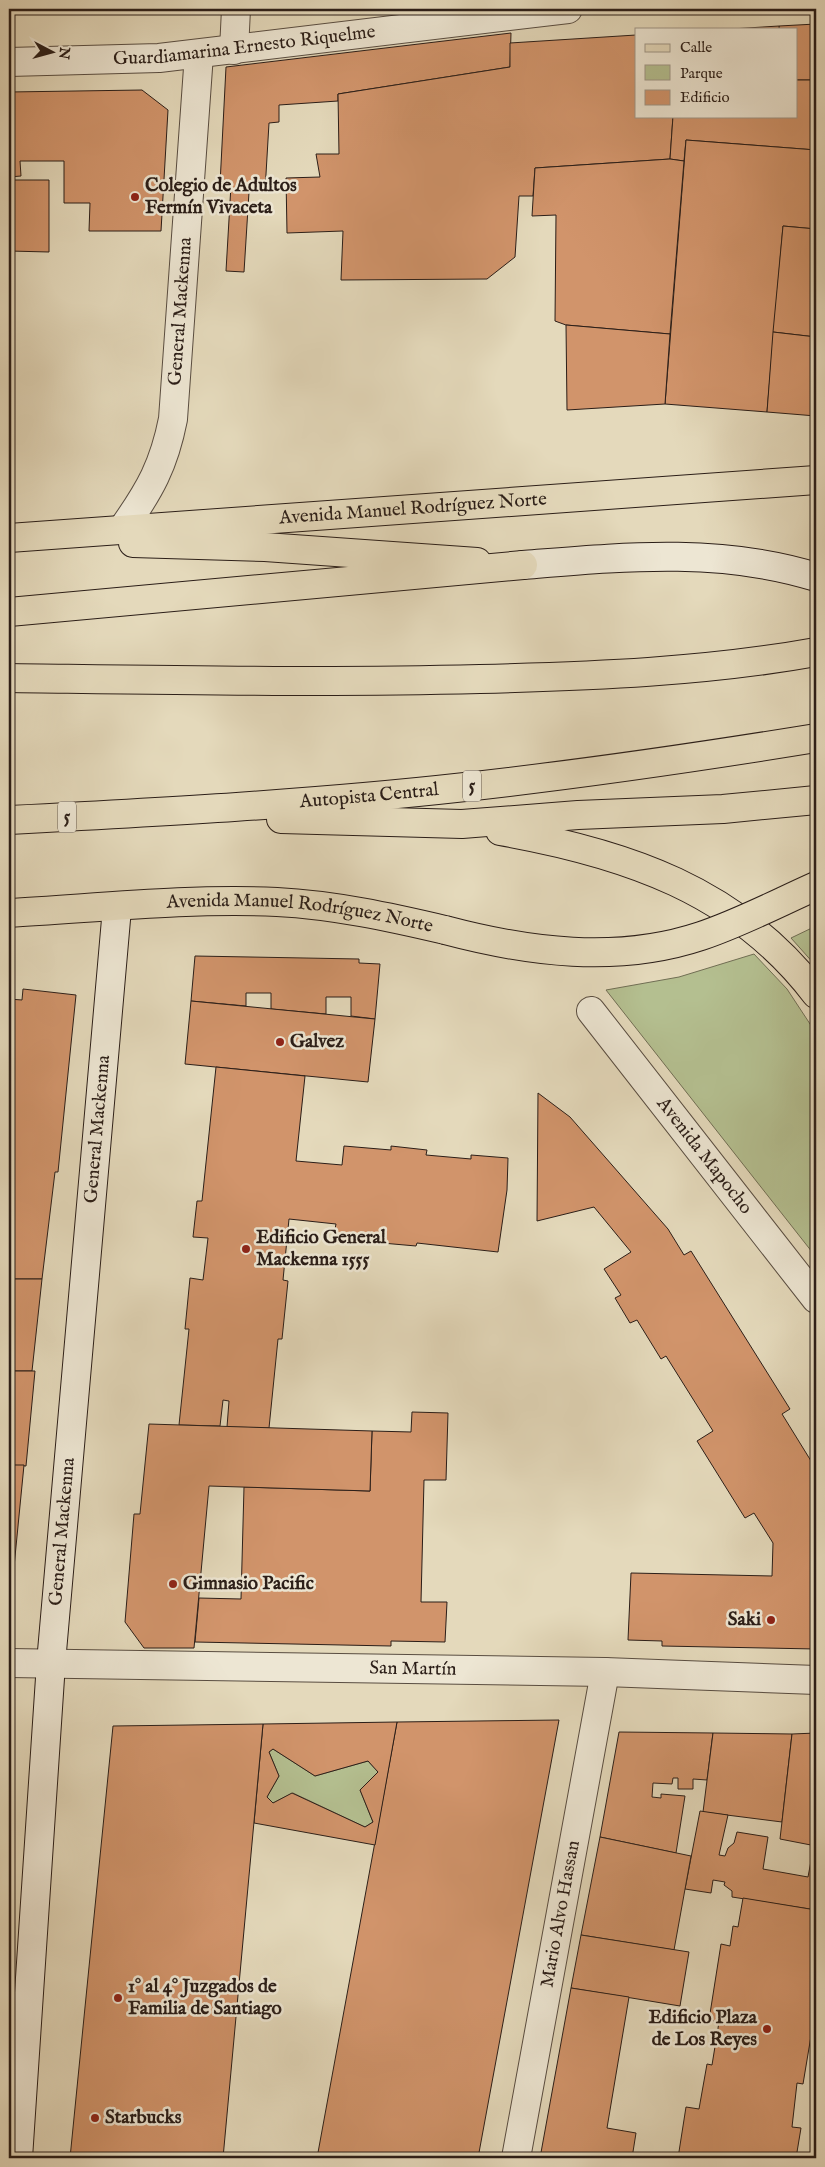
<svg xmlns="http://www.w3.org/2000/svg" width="825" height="2167" font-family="'IM FELL English',serif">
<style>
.green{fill:#b4bf90;stroke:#706e54}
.building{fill:#d1946b;stroke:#2b1e18;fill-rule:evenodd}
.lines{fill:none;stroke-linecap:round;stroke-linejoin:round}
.minor-casing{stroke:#594d41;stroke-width:30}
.tertiary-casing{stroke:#594d41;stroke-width:30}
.secondary-casing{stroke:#2b1e18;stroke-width:30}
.primary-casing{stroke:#2b1e18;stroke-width:30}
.motorway-casing{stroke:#2b1e18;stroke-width:30}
.minor{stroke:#ede6d3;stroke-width:28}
.tertiary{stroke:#ede6d3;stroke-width:28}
.secondary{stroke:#ede6d3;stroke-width:28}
.primary{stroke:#e4d9bb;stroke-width:28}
.motorway{stroke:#e4d9bb;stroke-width:28}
.primary-bridge-casing{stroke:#2b1e18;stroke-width:30;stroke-linecap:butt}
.primary-bridge{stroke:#e4d9bb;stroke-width:28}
.poi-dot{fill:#8f2418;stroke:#ede6d3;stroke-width:2}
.labels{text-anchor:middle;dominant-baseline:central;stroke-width:5;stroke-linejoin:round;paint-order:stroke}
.shield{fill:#ede6d3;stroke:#655a50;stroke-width:1}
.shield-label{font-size:18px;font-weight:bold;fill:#2b1e18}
.street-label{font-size:19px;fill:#2b1e18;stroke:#ede6d3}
.poi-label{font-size:19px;font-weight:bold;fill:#2b1e18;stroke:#ede6d3;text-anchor:start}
</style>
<rect width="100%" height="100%" fill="#e4d9bb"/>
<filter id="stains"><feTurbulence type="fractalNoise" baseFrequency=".004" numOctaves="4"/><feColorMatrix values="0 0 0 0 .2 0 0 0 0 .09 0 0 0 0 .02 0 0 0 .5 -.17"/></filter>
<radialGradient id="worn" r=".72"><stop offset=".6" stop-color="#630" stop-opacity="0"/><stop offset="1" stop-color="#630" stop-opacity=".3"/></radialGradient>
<g class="green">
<polygon points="816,926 816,966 791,938"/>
<polygon points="754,954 787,989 816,1033 816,1257 606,990 679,977"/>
<polygon points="273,1749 315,1776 368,1761 378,1772 360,1790 373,1822 365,1827 293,1793 273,1803 267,1797 279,1776 269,1752"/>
</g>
<g class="building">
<polygon points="816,24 816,80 796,80 796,29 779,29 779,26"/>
<polygon points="779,26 779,29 731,29"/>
<polygon points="511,33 510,67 338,94 338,101 279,105 279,122 269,123 265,191 249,192 244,272 226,271 231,185 220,184 226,67"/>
<polygon points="636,35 636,116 673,116 670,159 535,168 533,196 519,196 515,257 487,279 341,280 343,231 287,233 286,178 320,177 316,154 339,154 338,94 510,67 510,43"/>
<polygon points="796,80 816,80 816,150 686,140 684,161 670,159 673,116 796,116"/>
<polygon points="142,90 168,110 161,231 89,231 90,203 64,203 64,161 20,161 21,176 9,177 9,92"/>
<polygon points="686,140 816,150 816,229 783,226 767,412 665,404"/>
<polygon points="670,159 684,161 670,334 566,325 555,321 556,215 532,216 535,168"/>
<polygon points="9,180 49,180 49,252 9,251"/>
<polygon points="783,226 816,229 816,337 773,332"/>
<polygon points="566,325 670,334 665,404 567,410"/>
<polygon points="773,332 816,337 816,416 767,412"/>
<polygon points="195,956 359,959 359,963 380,964 375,1019 351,1016 351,997 326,997 326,1014 271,1009 271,993 246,993 246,1006 191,1001"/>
<polygon points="23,989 76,995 58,1172 55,1172 42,1279 9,1279 9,999 22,1000"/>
<polygon points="191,1001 375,1019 368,1082 185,1064"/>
<polygon points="216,1067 305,1076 296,1161 342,1165 344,1146 391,1150 391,1146 427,1150 426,1155 471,1159 471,1155 508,1158 507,1190 498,1252 417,1243 416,1246 382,1243 383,1239 334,1234 336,1224 289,1219 283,1280 288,1281 282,1339 278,1339 269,1428 227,1427 229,1401 223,1400 220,1426 179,1425 189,1329 185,1329 190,1278 203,1280 208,1238 193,1237 197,1201 202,1201"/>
<polygon points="538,1093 570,1117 668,1229 684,1255 691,1251 790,1409 782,1414 816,1469 816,1649 662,1646 662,1641 628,1640 631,1573 772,1576 773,1543 754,1513 745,1518 697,1441 713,1431 666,1356 661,1359 637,1320 630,1323 615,1298 621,1295 604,1269 631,1252 594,1207 537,1221"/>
<polygon points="9,1279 42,1279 32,1371 9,1371"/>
<polygon points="9,1371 35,1371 26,1466 9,1465"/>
<polygon points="412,1412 448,1413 446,1480 424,1480 421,1602 447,1602 445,1642 391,1641 391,1646 195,1642 199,1598 241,1599 244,1487 370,1491 372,1431 411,1432"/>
<polygon points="149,1424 372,1431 370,1491 209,1486 194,1648 144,1648 125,1622 134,1514 140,1514"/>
<polygon points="9,1465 24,1465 9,1618"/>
<polygon points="559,1720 478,2158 317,2158 397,1722"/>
<path d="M397,1722L375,1845L254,1823L263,1724ZM273,1749L315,1776L368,1761L378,1772L360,1790L373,1822L365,1827L292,1793L273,1803L267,1797L279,1776L269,1752Z"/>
<polygon points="263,1724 223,2158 70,2158 113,1726"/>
<polygon points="619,1732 713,1733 707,1780 693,1779 693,1789 678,1789 678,1778 673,1778 672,1784 653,1783 652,1797 661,1798 661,1794 685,1796 676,1853 600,1837"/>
<polygon points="713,1733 792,1734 782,1822 703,1812"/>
<polygon points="816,1733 816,1846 780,1839 792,1734"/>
<polygon points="700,1811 728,1815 719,1855 725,1856 728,1848 734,1843 737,1832 768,1837 763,1869 808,1877 814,1845 816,1846 816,1910 732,1897 732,1891 724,1885 725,1882 713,1880 711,1893 685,1889"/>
<polygon points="600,1837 691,1856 674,1950 581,1935"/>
<polygon points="743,1898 816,1910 816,2037 811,2036 803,2084 797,2083 792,2127 801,2128 796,2158 678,2158 686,2107 699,2109 707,2064 712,2065 719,2022 709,2020 721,1944 730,1946 733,1926 738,1927"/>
<polygon points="581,1935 689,1952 680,2006 571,1988"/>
<polygon points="571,1988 629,1997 607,2128 636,2133 632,2158 540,2158"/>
</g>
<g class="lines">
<g class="minor-casing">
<g id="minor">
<polyline points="234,50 236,9"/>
<path id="s1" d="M9,62L159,58L568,9"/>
<path id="s2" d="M123,528C150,490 164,465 173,419L199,54"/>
<path id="s3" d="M591,1011L816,1299"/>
<path id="s4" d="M516,2158L605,1672"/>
</g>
</g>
<g class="tertiary-casing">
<g id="tertiary">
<path id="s5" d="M9,1663L605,1672L816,1680"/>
</g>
</g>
<g class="secondary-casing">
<g id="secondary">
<path d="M523,565C622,557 720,547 816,577"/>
<path id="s6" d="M18,2158L51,1663L117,908"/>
</g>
</g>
<g class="primary-casing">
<g id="primary">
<path id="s7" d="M9,538L816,480"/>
<polyline points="133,543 265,547 477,562"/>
<path id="s8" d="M9,913C98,908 188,898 277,902C334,905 390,917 445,930"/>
</g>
</g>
<g class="motorway-casing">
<g id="motorway">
<polyline points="9,612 523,565"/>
<path d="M9,678C166,680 323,683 480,679C593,676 705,672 816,652"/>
<polyline points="281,819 462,824 578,815 723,809 816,800"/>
<path id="s9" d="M9,820C161,812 313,804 465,787C582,774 699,757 816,738"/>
<path d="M500,831C625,853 737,890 816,994"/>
</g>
</g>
<use href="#minor" class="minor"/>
<use href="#tertiary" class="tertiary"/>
<use href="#secondary" class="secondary"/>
<use href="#primary" class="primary"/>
<use href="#motorway" class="motorway"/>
<g class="primary-bridge-casing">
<path id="primary-bridge" d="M445,930C528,952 617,964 701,936C740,923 778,903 816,886"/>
</g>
<use href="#primary-bridge" class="primary-bridge"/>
</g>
<g class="poi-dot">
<circle cx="135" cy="197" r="5"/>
<circle cx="280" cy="1042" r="5"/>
<circle cx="246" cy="1249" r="5"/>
<circle cx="173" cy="1584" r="5"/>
<circle cx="771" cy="1620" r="5"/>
<circle cx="118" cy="1998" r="5"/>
<circle cx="767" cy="2029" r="5"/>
<circle cx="95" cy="2118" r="5"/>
</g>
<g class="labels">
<g class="shield">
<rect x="463" y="770.5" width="18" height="31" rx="4"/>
<rect x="58" y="801.5" width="18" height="31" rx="4"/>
</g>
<g class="shield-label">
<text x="472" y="786">5</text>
<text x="67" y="817">5</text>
</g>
<g class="street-label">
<text stroke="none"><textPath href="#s1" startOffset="236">Guardiamarina Ernesto Riquelme</textPath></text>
<text stroke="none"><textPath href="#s2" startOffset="229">General Mackenna</textPath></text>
<text stroke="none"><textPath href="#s7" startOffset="405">Avenida Manuel Rodríguez Norte</textPath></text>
<text stroke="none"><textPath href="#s9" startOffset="361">Autopista Central</textPath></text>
<text stroke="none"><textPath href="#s8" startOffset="292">Avenida Manuel Rodríguez Norte</textPath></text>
<text stroke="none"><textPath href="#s6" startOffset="1032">General Mackenna</textPath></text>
<text stroke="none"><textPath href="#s3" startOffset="184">Avenida Mapocho</textPath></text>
<text stroke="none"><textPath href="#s6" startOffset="628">General Mackenna</textPath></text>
<text stroke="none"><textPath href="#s5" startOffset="404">San Martín</textPath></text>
<text stroke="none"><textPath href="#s4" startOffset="248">Mario Alvo Hassan</textPath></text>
</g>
<g class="poi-label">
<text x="145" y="186">Colegio de Adultos<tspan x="145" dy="22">Fermín Vivaceta</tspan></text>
<text x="290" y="1042">Galvez</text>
<text x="256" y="1238">Edificio General<tspan x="256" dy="22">Mackenna 1555</tspan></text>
<text x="183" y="1584">Gimnasio Pacific</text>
<text x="761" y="1620" text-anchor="end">Saki</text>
<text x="128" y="1987">1° al 4° Juzgados de<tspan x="128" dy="22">Familia de Santiago</tspan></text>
<text x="757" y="2018" text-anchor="end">Edificio Plaza<tspan x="757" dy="22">de Los Reyes</tspan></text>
<text x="105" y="2118">Starbucks</text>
</g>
</g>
<rect width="825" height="2167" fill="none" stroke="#e4d9bb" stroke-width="30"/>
<rect x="10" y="10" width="805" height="2147" fill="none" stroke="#2b1e18" stroke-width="2.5"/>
<rect x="15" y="15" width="795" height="2137" fill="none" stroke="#2b1e18"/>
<rect x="635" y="28" width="162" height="90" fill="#ede6d3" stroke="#9f9688"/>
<rect x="645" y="44" width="25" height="8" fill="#e4d9bb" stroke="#9f9688"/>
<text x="680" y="52" font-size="15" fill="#2b1e18">Calle</text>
<rect x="645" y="65" width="25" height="15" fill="#b4bf90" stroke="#9f9688"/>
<text x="680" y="78" font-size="15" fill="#2b1e18">Parque</text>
<rect x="645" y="90" width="25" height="15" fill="#d1946b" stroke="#9f9688"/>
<text x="680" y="102" font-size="15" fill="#2b1e18">Edificio</text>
<g transform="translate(52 52) rotate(96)" stroke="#ede6d3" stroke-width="4" paint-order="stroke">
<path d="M0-4L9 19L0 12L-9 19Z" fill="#2b1e18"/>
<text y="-8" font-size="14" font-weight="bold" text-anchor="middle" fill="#2b1e18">N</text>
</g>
<rect width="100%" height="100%" filter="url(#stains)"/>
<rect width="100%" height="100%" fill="url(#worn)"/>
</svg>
